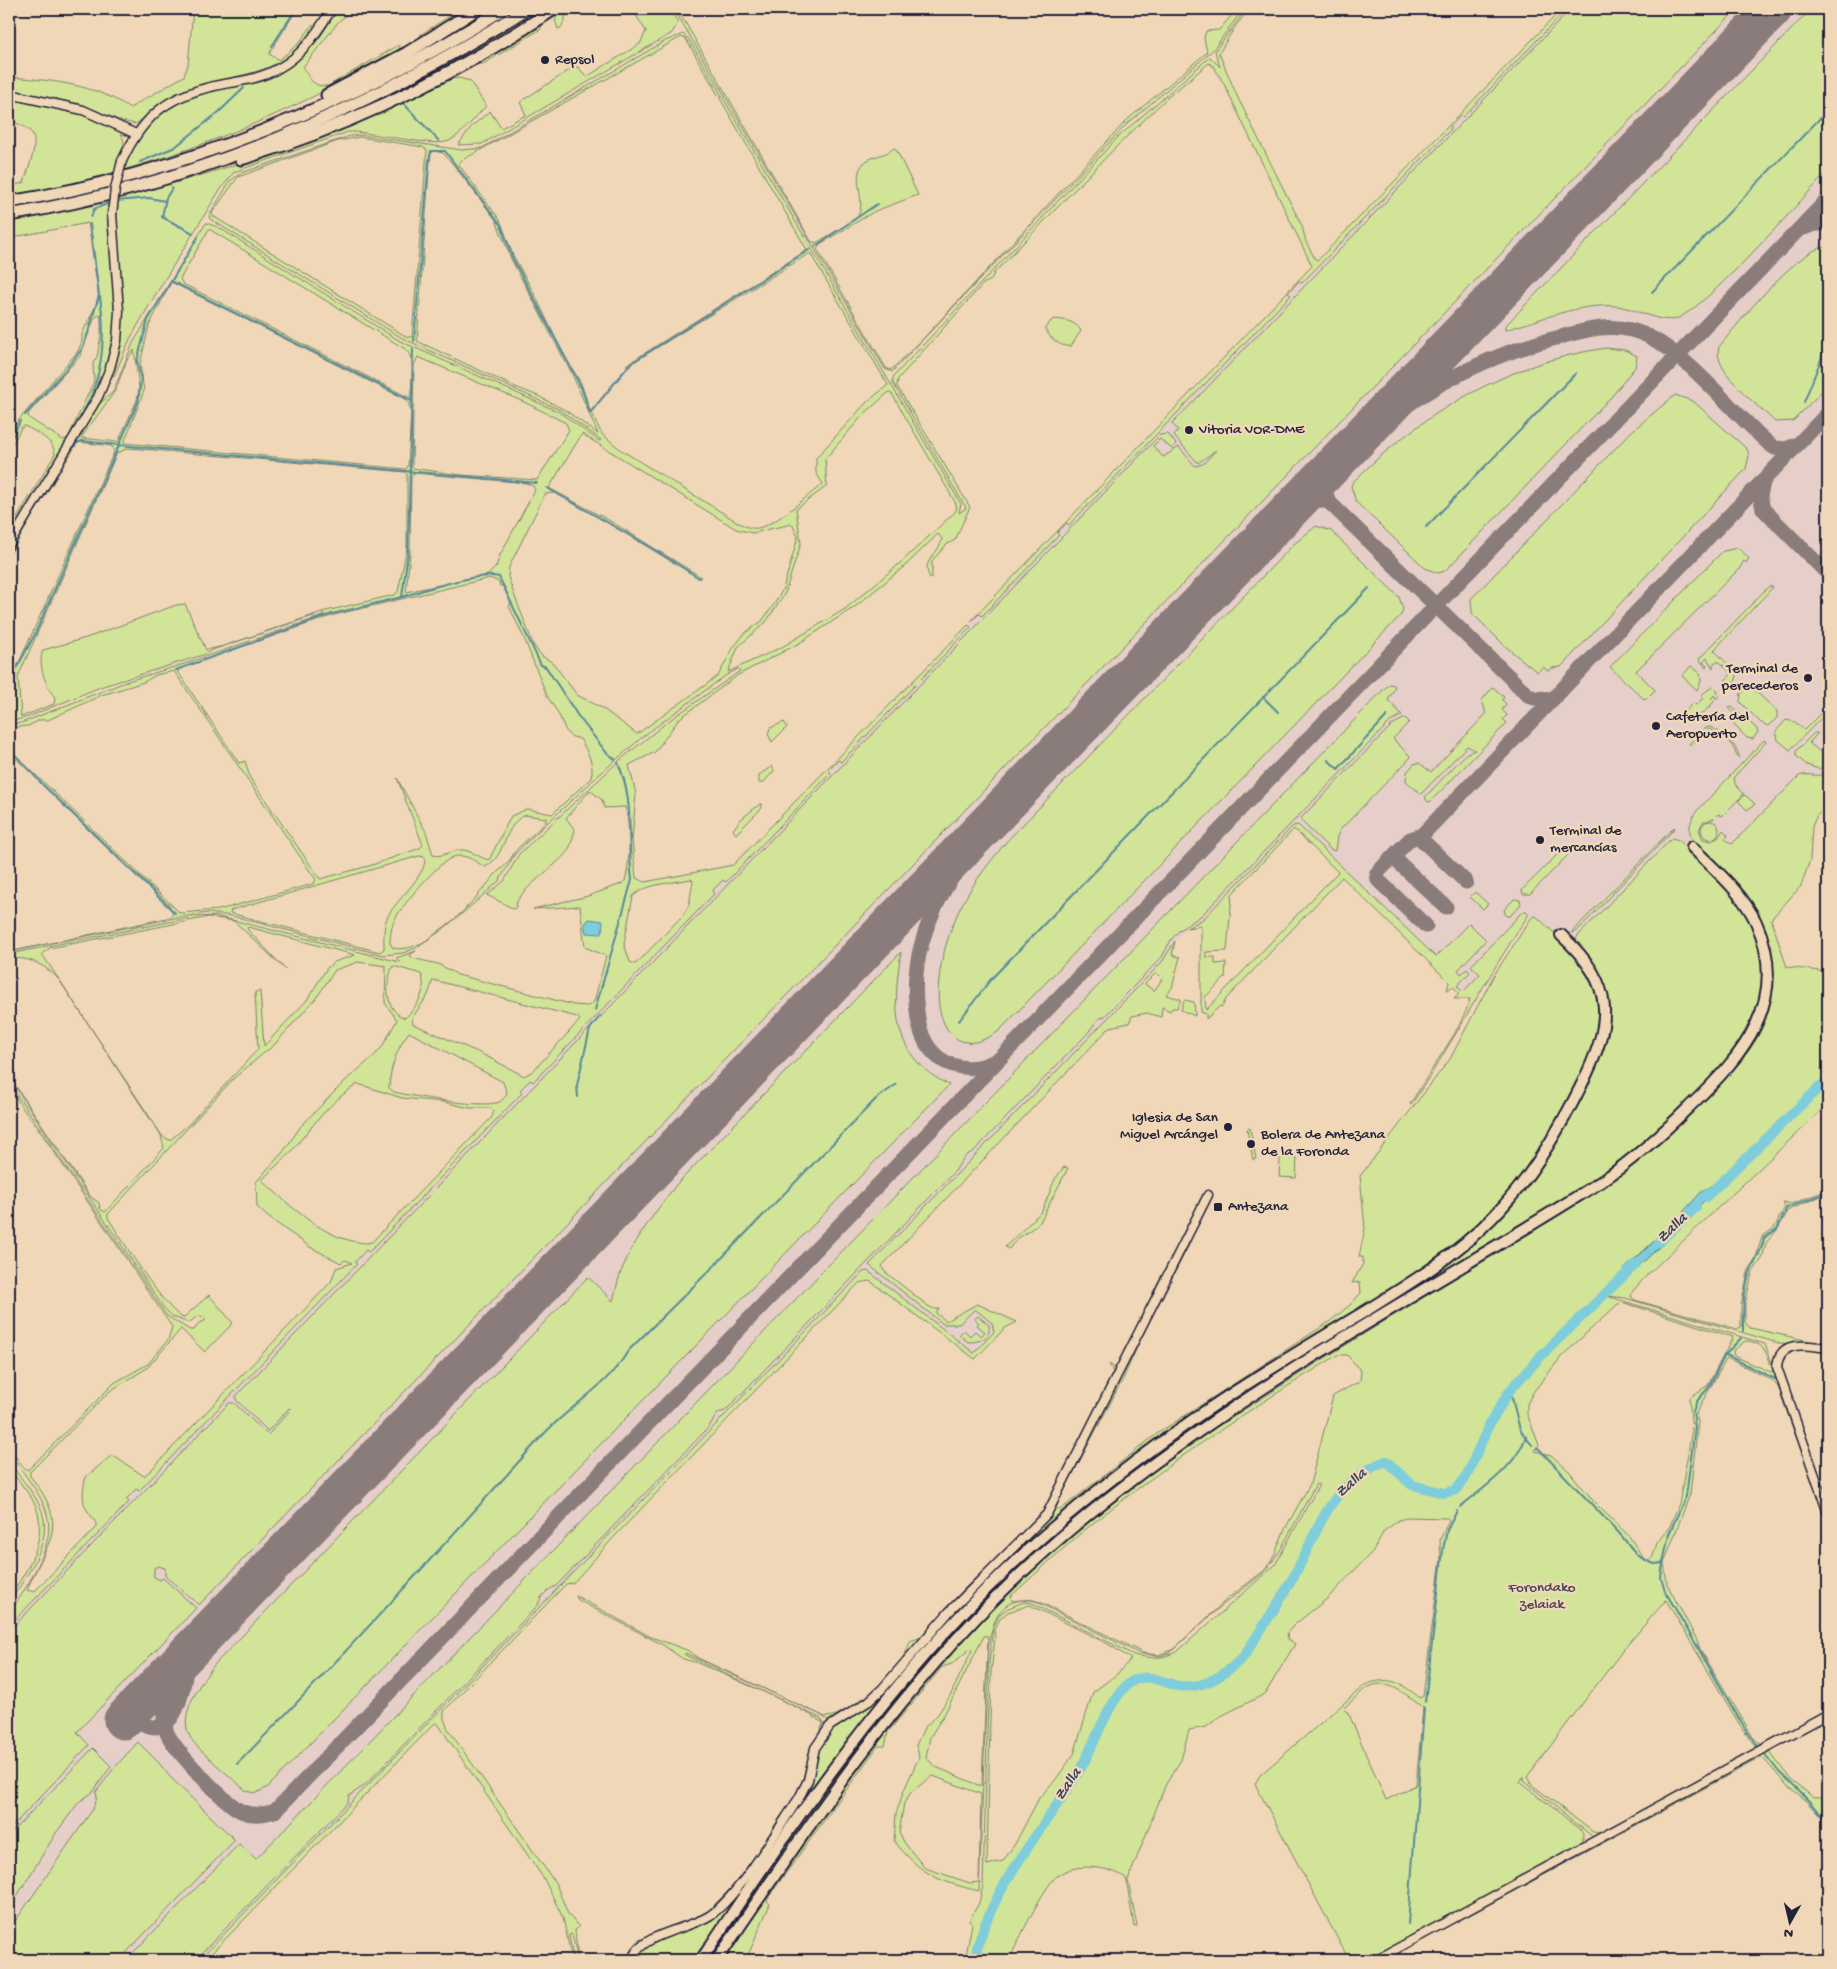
<svg xmlns="http://www.w3.org/2000/svg" width="1837" height="1969" font-family="'Gochi Hand',sans-serif">
<style>
.built{fill:#e6cfc8}
.green{fill:#d2e498;stroke:#7a836a;fill-rule:evenodd}
.water{fill:#7eccdc;stroke:#59889c}
.lines{fill:none;stroke-linecap:round;stroke-linejoin:round}
.stream{stroke:#59889c;stroke-width:2}
.river{stroke:#7eccdc;stroke-width:10}
.taxiway{stroke:#897c7a;stroke-width:15}
.runway{stroke:#897c7a;stroke-width:39}
.tertiary-casing{stroke:#22223b;stroke-width:11}
.trunk-casing{stroke:#22223b;stroke-width:14}
.motorway-casing{stroke:#22223b;stroke-width:15}
.tertiary{stroke:#f0d7b8;stroke-width:8}
.trunk{stroke:#f0d7b8;stroke-width:10}
.motorway{stroke:#f0d7b8;stroke-width:11}
.tertiary-bridge-casing{stroke:#22223b;stroke-width:11;stroke-linecap:butt}
.tertiary-bridge{stroke:#f0d7b8;stroke-width:8}
.poi-dot{fill:#22223b;stroke:#f0d7b8;stroke-width:2}
.labels{text-anchor:middle;dominant-baseline:central;stroke-width:5;stroke-linejoin:round;paint-order:stroke}
.poi-label{font-size:15px;fill:#22223b;stroke:#f0d7b8;text-anchor:start}
.park-label{font-size:15px;fill:#45494e;stroke:#f0d7b8}
.water-label{font-size:16px;font-style:italic;fill:#34445b;stroke:#f0d7b8}
</style>
<rect width="100%" height="100%" fill="#f0d7b8"/>
<filter id="ink" filterUnits="userSpaceOnUse"><feTurbulence type="fractalNoise" baseFrequency=".02" numOctaves="2"/><feDisplacementMap in="SourceGraphic" scale="10" xChannelSelector="R" yChannelSelector="G"/><feConvolveMatrix kernelMatrix="1 2 1 2 8 2 1 2 1" color-interpolation-filters="sRGB"/></filter>
<g filter="url(#ink)">
<polygon class="built" points="1562,9 1828,9 1828,794 1702,862 1679,840 1673,838 1577,937 1575,945 1568,947 1536,916 1532,917 1526,911 1497,950 1493,947 1474,969 1480,974 1463,993 1294,829 1200,927 1186,929 1175,941 1174,953 874,1266 946,1321 977,1304 1005,1328 975,1359 864,1275 203,1960 9,1960 9,1621"/>
<g class="green">
<path d="M193,9H297L269,54L279,60L298,44L313,24L314,29C280,81 233,71 183,91C164,98 152,112 136,124L121,121L80,104L9,90V77C51,80 94,84 130,108L184,76L188,65Z"/>
<path d="M335,9H354L339,21L303,67C310,80 313,87 328,86L399,45L400,50C388,65 361,73 344,81C235,138 129,174 9,197V186L24,183C27,170 41,142 30,131C25,126 15,123 9,119V98L67,109L114,127C127,136 125,146 119,159L126,163C136,139 150,117 173,104C192,93 214,90 235,86C280,77 319,53 335,9Z"/>
<polygon points="461,9 470,9 421,39 420,35"/>
<polygon points="482,9 493,9 426,48 383,69"/>
<path d="M510,9H519C428,62 342,109 243,146C232,150 212,161 201,159L497,17Z"/>
<polygon points="536,9 547,9 497,42 386,102 307,131 519,20"/>
<polygon points="561,9 568,9 562,27 558,29 555,20"/>
<polygon points="632,9 670,9 678,23 672,33 482,144 458,145 471,127 490,111 501,128 526,115 520,102 574,67 578,67 586,76 588,76 640,44 646,31"/>
<path d="M674,9H676L685,22L811,241L816,243L856,219C869,202 850,179 863,164C871,155 886,156 894,148L896,149L918,195L875,211L820,244L817,249L886,368L891,370L920,342L1126,121L1207,52L1204,38L1206,31L1219,30L1237,9H1243L1213,50L1126,125L892,372L885,369Z"/>
<path d="M1246,9H1249L1235,27L1219,53L1237,96L1302,226L1306,242L1315,259L1318,260L1562,9H1567L1463,117L1461,115L1450,127L1451,129L1302,283L1299,281L1288,293L1291,295L1069,525L1067,523L1057,533L1059,535L982,616L979,614L971,621L1312,266L1224,84L1214,67L1209,63L1168,97L1117,146L994,273L991,280L983,284L898,379L897,386L970,507L955,540L946,545L932,561V578H930C920,560 939,555 942,539L938,534L906,565L856,606L798,644L738,675L679,719L655,752L629,765L636,794L632,840L636,878L645,882L733,865L968,625L971,627L841,762L838,760L828,770L831,773L726,882L723,880L712,891L714,894L533,1082L530,1080L520,1090L522,1093L369,1252L366,1250L355,1262L357,1264L139,1491L136,1489L126,1499L129,1502L9,1626C9,1609 17,1603 25,1589C65,1522 51,1510 9,1453V1447L23,1467L28,1470L114,1383L148,1364L168,1340L172,1327L38,1128C30,1120 12,1094 9,1083L167,1316L190,1330H194L199,1323L205,1321V1319L201,1316L196,1317L189,1323L173,1317L164,1308L9,1078V1076L90,1196L99,1203L100,1209L105,1212L164,1148L161,1136L61,982C47,966 30,956 9,959V954L193,917L216,916L400,962L396,958L416,951L410,955L412,958L438,964L458,975L574,1005L588,1006L594,1002L606,956L585,947L580,906L533,909L588,896L624,883C631,868 630,823 625,807L604,808L602,800L590,790L566,818L575,830C573,836 572,843 569,849C559,866 515,891 516,907L514,909L487,895L504,881L519,854L620,760L667,722L740,671L738,669L725,676L646,734L601,773L530,839L515,854L499,881L463,913L416,948L403,953L383,955L232,916L209,913L179,917L9,952L171,917L173,914L169,905L160,896L11,754L9,746L12,752L180,913L219,910L313,884L316,880L174,671L156,675L144,682L102,695L48,720H40L28,726L9,728V725L21,723L128,681L184,664L325,615L322,613L212,650L206,654L100,687L28,717L9,722V668L17,667L114,452L112,446L78,442L9,554V550L98,405L113,392L133,343L206,223L218,227L400,341L559,412L599,441L601,440L560,410L402,338L210,219L209,216L230,181L241,173L350,136L361,135L462,150L482,148L665,41L683,34L688,38L961,504L959,513L966,508L893,383V377L1117,138L1205,61L1210,57L1220,67L1215,51ZM681,37L686,39L807,250L626,365H629L810,253L888,385L867,402L816,458V473L823,484C806,496 778,524 758,528C751,529 745,526 739,523L621,450L602,434L591,413L581,383L561,350L537,299L513,255L500,220L459,165V162ZM360,137L423,147L427,150L412,337H407L213,216L212,213L238,177L338,141ZM434,151L443,153L452,163L496,220L511,259L572,374L598,434L565,410L538,396L513,386L417,341L429,172L431,154ZM209,229L405,349C417,360 411,381 411,396L408,397L183,284L180,279ZM171,282L407,400L411,410L408,467L405,469L124,443L144,391L140,364L149,326ZM134,350L139,388L137,400L118,442L81,438L115,391L127,360ZM418,357L524,402L566,423L569,430L537,480L461,475L412,468L414,365ZM889,392L892,394L955,502L957,508L955,512L898,565L845,609L782,647L728,672L738,647L766,622L785,593L801,543L796,509L827,486L825,459L863,415ZM582,434L736,529L753,533L792,524L798,537L783,589L775,603L762,621L745,633L733,648L718,676L637,734L602,708L577,695L553,663L542,656L534,646L512,589L508,576L509,567L545,494L554,493L573,502L699,578L701,577L612,522L549,488ZM129,448L405,472L407,474V547L398,592L394,595L322,612L224,646L206,650L185,604L176,605L86,638L43,650C37,663 46,688 55,697L54,704L21,717L18,677L117,453ZM414,473L526,483L533,486L535,490L500,555L496,567L488,575L406,592L410,553L411,476ZM490,578L499,582L500,586H504L511,603L509,606L524,638L547,696L558,713L566,731L570,736L580,739C587,751 595,764 591,778L552,814L527,809L511,816L489,860C480,858 473,851 463,850C453,849 442,858 433,855L426,832L397,778L423,845L420,848L369,866L320,879L250,778L245,761L239,763L178,672V669L334,615ZM526,815L546,818V822C537,831 527,839 518,848C514,852 512,857 509,861C505,867 497,871 493,877C474,901 427,956 393,948L390,943C390,933 392,923 398,914C407,900 441,858 457,856C468,855 476,862 485,867C507,857 503,823 526,815ZM419,856L425,857C427,876 395,900 387,918C383,928 384,939 384,949L380,952L230,913L231,910ZM691,879L693,881L689,905L683,915L639,961L635,964L630,962L624,944L633,896C648,883 672,883 691,879ZM209,917L234,921L287,971L247,929L248,927L355,955L334,962L327,968L307,1000L264,1046L260,991L255,992L258,1049L187,1126L170,1140L163,1137L42,954L50,948ZM358,962L386,966L385,1003L397,1020L382,1047L373,1057L345,1081L301,1126L283,1152L256,1182L257,1207L268,1217L310,1247L341,1263L345,1260L352,1263L336,1268L331,1282L150,1471L144,1476L112,1455L86,1477C83,1488 81,1500 87,1510C91,1517 97,1521 96,1528L34,1592L27,1590C48,1540 71,1526 30,1476V1472L110,1391L147,1368L181,1329L205,1352L233,1323L209,1295L183,1318C161,1305 124,1242 108,1218V1214L234,1078L275,1044L317,997L335,970ZM393,966L421,974C428,990 417,1007 405,1018C384,1011 385,982 393,966ZM433,980L577,1017L580,1020L533,1071L524,1076L482,1054L413,1024L412,1018L428,995ZM409,1032L503,1082L507,1093C505,1097 502,1102 496,1103C475,1107 416,1097 394,1092L389,1088C390,1068 397,1048 409,1032ZM358,1084L402,1098L443,1102L470,1108H490L494,1111L492,1117L388,1225L372,1242L367,1243C327,1242 290,1206 262,1180C271,1170 281,1162 290,1153C311,1128 330,1101 358,1084Z"/>
<polygon points="1571,9 1737,9 199,1605 165,1576 165,1568 158,1566 154,1568 154,1577 160,1580 163,1578 196,1608 77,1732 89,1745 9,1830 9,1631 229,1403 234,1403 268,1435 291,1409 289,1408 268,1431 236,1400 236,1396 1160,435 1168,434 1176,444 1172,449 1160,439 1153,446 1163,457 1179,447 1195,466 1203,464 1216,450 1198,463 1174,436 1178,430 1172,424"/>
<path d="M1811,9H1828V171C1803,198 1702,313 1675,319C1659,323 1634,308 1617,306C1579,303 1541,320 1505,330V326Z"/>
<polygon points="542,22 541,29 536,32 485,63 476,65"/>
<path d="M459,78L470,81L486,106C476,116 463,134 449,141C434,148 370,131 348,132L234,172L218,193L154,297L130,339L114,376L112,375L120,342L122,321L115,215L108,214C109,263 127,332 102,377L100,376L93,397L77,427L9,541V518H17L55,454C53,439 37,433 25,426L21,428L9,451V436L18,421L78,351L82,341V334L99,299L88,223L9,238V221C162,193 310,147 450,79ZM99,315L101,318V335L97,357L93,363L94,381L68,438L63,440L29,418L28,414L80,356L95,317Z"/>
<path d="M169,169C158,183 35,206 9,211V207Z"/>
<path d="M1824,247L1828,249V385L1793,421L1775,422C1760,407 1711,370 1719,347C1738,323 1796,251 1824,247Z"/>
<path d="M1053,319C1064,320 1075,320 1081,331L1071,346C1061,348 1048,337 1045,328Z"/>
<path d="M1606,348L1625,350L1637,356L1635,367L1612,396L1445,571L1438,573L1425,568L1356,502L1351,486L1353,482C1421,413 1509,362 1606,348Z"/>
<polygon points="1675,395 1693,401 1747,449 1749,455 1746,469 1561,667 1552,668 1548,671 1543,667 1537,672 1505,646 1472,613 1471,599 1632,431"/>
<path d="M1316,526L1331,531L1399,597L1403,609L1401,615L999,1031C993,1035 986,1039 979,1041C969,1044 958,1042 951,1034C927,1008 942,951 954,922C966,891 986,867 1006,842L1294,544Z"/>
<polygon points="1738,548 1749,558 1746,563 1744,561 1739,569 1636,671 1655,690 1645,700 1610,667 1711,563 1723,551"/>
<polygon points="1769,586 1773,587 1714,650 1737,674 1736,680 1728,688 1723,683 1731,674 1720,662 1715,662 1713,665 1713,668 1707,658 1703,662 1707,666 1706,668 1699,659"/>
<polygon points="1691,666 1700,673 1701,682 1697,690 1682,676"/>
<path d="M1389,684L1394,685L1395,688L1388,700L1402,715L1390,722L1202,915L1180,930L1171,940L1162,957L1105,1016L1098,1019L1087,1034L974,1151C965,1155 960,1162 956,1170L725,1411L718,1413L708,1428L556,1586C547,1590 540,1596 538,1605L365,1785L349,1796L348,1802L195,1960H126L239,1844L256,1859Z"/>
<polygon points="1493,687 1504,697 1502,700 1506,704 1502,710 1507,715 1503,719 1507,723 1430,802 1427,801 1425,797 1467,753 1475,750 1467,746 1421,794 1406,781 1407,772 1414,764 1419,763 1431,772 1486,714 1482,700"/>
<polygon points="1712,687 1717,690 1718,697 1716,699 1714,695 1711,699 1714,702 1702,714 1689,720 1683,714 1693,703 1696,705 1703,698 1701,695"/>
<polygon points="1751,687 1777,711 1777,718 1768,726 1761,723 1740,702 1741,693"/>
<polygon points="1828,706 1828,711 1790,750 1778,740 1776,731 1786,720 1795,722 1804,730"/>
<polygon points="1732,707 1756,728 1758,732 1753,739 1747,738 1733,724 1735,721 1731,717 1734,713 1729,708"/>
<polygon points="1405,718 1409,722 1393,739 1411,757 1340,830 1337,837 1335,851 1330,849 1301,821 1301,818 1392,725"/>
<polygon points="784,722 787,727 772,742 768,734 770,728"/>
<path d="M1709,727C1719,729 1740,747 1739,758C1736,756 1736,754 1735,751C1732,742 1716,731 1708,729L1691,746L1689,744L1703,729Z"/>
<polygon points="1814,733 1818,733 1809,743 1828,758 1828,762 1819,769 1807,765 1796,756 1796,751"/>
<path d="M1764,740L1766,742L1734,777L1735,784L1744,794L1722,816L1718,814L1713,819L1703,822L1699,830L1703,839L1711,841L1718,838L1723,830L1728,835L1725,839L1732,844L1799,776C1810,772 1818,779 1828,772V803L1816,817L1812,827L1810,860L1801,886L1771,919L1787,967L1828,972V1104L1647,1275L1632,1292L1631,1297L1635,1300L1737,1329L1741,1327V1306L1748,1272L1755,1260L1762,1237L1774,1228L1785,1207L1783,1202L1791,1204L1828,1190V1193L1789,1210L1777,1230L1766,1243L1762,1259L1752,1273L1745,1305V1322L1750,1328L1828,1345L1778,1343L1625,1298L1607,1296L1765,1344L1828,1518V1525L1778,1387L1772,1380L1727,1358L1696,1413L1698,1422L1690,1494L1664,1563L1667,1584L1697,1640L1700,1649L1754,1738L1760,1744H1767L1594,1838L1524,1781L1523,1777L1520,1782L1580,1829L1583,1834V1846L1372,1960H1349L1255,1784L1260,1775L1365,1685C1390,1675 1401,1683 1420,1698L1423,1696L1441,1558L1440,1540L1449,1520L1447,1518L1409,1517L1399,1520L1384,1531L1373,1551L1328,1598L1294,1625L1287,1633L1288,1639L1295,1644L1265,1694L1221,1716L1206,1727L1189,1730L1181,1760L1166,1784L1128,1880L1137,1926L1134,1927L1126,1878C1108,1866 1075,1862 1057,1876C1043,1887 1018,1942 1009,1960H965L972,1924L969,1921L979,1903L983,1886L989,1663L993,1627L1000,1614L1008,1608L1024,1602L1032,1603L1134,1655C1151,1659 1162,1659 1178,1651L1275,1565L1319,1485L1316,1484L1281,1549L1266,1571L1220,1607L1169,1653L1160,1656L1140,1654L1035,1601C999,1595 993,1621 988,1648L979,1891C937,1881 922,1875 894,1841L896,1814L904,1790L919,1757L916,1745L924,1728L938,1714L951,1694L972,1650L970,1649L952,1664L942,1667L888,1732L885,1746H878L770,1895L767,1901L770,1904L746,1960H723C809,1835 894,1702 1004,1597C1058,1546 1114,1498 1174,1455C1203,1434 1234,1416 1264,1397C1376,1324 1492,1257 1605,1187C1648,1154 1687,1119 1723,1080C1737,1064 1754,1048 1762,1028C1775,999 1777,962 1765,932C1763,928 1762,921 1760,917C1745,899 1697,856 1691,837C1688,828 1691,819 1696,812ZM1667,1229L1671,1236L1629,1275L1624,1269ZM1625,1303L1733,1337L1708,1385L1689,1398L1692,1430L1679,1504L1670,1526L1657,1543L1652,1559L1646,1562L1629,1536L1596,1504L1569,1471L1551,1455L1535,1451L1539,1445L1527,1414V1404L1534,1391L1562,1356L1618,1304ZM1745,1341C1765,1342 1767,1354 1773,1371L1771,1372L1734,1356L1733,1351ZM1338,1355H1347L1361,1371L1360,1381L1333,1396L1310,1484L1284,1531L1275,1554L1265,1570L1227,1599L1174,1649L1158,1655L1143,1653L1042,1603L1031,1599L1012,1601L1011,1596C1041,1569 1070,1541 1102,1516C1177,1457 1256,1405 1338,1355ZM1666,1600L1738,1722L1756,1747L1750,1753L1680,1789L1601,1833L1593,1832L1531,1784L1527,1777L1623,1650ZM1030,1605L1108,1644L1131,1659L1116,1675L1093,1692L1074,1754L1056,1779L1039,1798L1015,1844L1003,1861L987,1865L991,1673L995,1638L994,1630L1000,1619L1008,1612ZM984,1636H988L982,1785H978L936,1767L926,1758L930,1737L945,1713ZM1377,1684C1396,1684 1409,1697 1423,1708L1416,1785L1386,1800L1348,1712L1344,1708L1366,1688ZM933,1776L981,1794L979,1882L970,1883L925,1868L906,1845L899,1833L904,1803L912,1791Z"/>
<polygon points="772,766 774,771 763,783 759,783 759,775"/>
<polygon points="1745,795 1755,804 1747,810 1738,801"/>
<polygon points="761,803 762,808 736,834 733,830 740,820"/>
<circle cx="1710" cy="830" r="9"/>
<path d="M1298,825L1436,957L1469,923L1486,940L1458,970L1461,974L1467,969L1470,972L1457,986L1463,992L1480,974L1471,966L1522,912L1526,911L1529,914C1487,976 1453,1043 1411,1105L1410,1104L1455,1033L1466,1011L1470,999H1454L1459,994L1453,986L1447,991L1449,982L1342,877L1226,999L1222,1007L1220,1006L1206,1019V1014L1201,1012V926L1187,928L1203,919L1293,826ZM1294,829L1338,872L1206,1010L1205,997L1225,978L1226,963L1215,964V957H1206V952L1227,951L1232,894Z"/>
<polygon points="1674,827 1675,828 1577,931 1571,933"/>
<path d="M1672,838L1679,840L1731,891L1750,919L1762,954V998L1751,1029L1725,1065L1653,1137L1599,1178L1130,1477L1061,1531L998,1591L793,1841L712,1960H706C803,1817 901,1676 1027,1556C1113,1473 1218,1408 1319,1344C1367,1314 1419,1288 1462,1252C1497,1224 1526,1171 1552,1134C1563,1117 1580,1100 1588,1081C1592,1073 1607,1000 1606,991C1604,972 1588,957 1575,945L1577,937Z"/>
<polygon points="1569,846 1572,851 1530,894 1523,894 1522,890 1565,847"/>
<polygon points="1475,892 1488,904 1483,909 1470,897"/>
<polygon points="1514,899 1520,900 1521,904 1510,916 1506,916 1504,910"/>
<path d="M1536,916C1556,936 1583,955 1594,981C1610,1016 1592,1055 1576,1086C1546,1142 1512,1195 1463,1238C1429,1268 1387,1291 1348,1315C1304,1342 1260,1368 1218,1397C1139,1449 1062,1507 994,1574C877,1689 787,1826 693,1960H634L636,1954L649,1943L700,1924L717,1914L803,1796L816,1751L829,1731L866,1707L992,1570L1039,1528L1050,1513L1188,1240L1191,1241L1142,1336L1123,1379L1059,1500L1056,1508L1060,1510L1158,1433L1329,1322L1350,1305L1361,1293L1360,1282L1352,1283L1363,1264V1257H1359L1365,1228L1360,1176L1450,1059L1494,975L1532,917Z"/>
<path d="M1175,941L1172,955L1180,957L1172,988L1166,995L1181,999L1177,1008H1172L1170,1011L1162,1007L1161,1017L1147,1013L1132,1016L1129,1023L1110,1027L882,1266L884,1271L928,1306L934,1309H939L936,1313L946,1321L977,1304L1017,1322L1005,1328L975,1359L870,1281L859,1283L615,1536L573,1583L566,1584L444,1711V1719L448,1729L556,1884L568,1914L579,1927L575,1930L578,1960L572,1934L569,1935L573,1957L572,1960L563,1918L544,1879L438,1724L435,1723L205,1960H199L863,1272L868,1271L974,1353L994,1332L992,1323L975,1309L959,1324H943L869,1265L1162,962ZM1156,973L1162,979L1154,991L1145,984Z"/>
<path d="M901,952C892,1009 891,1056 949,1085L268,1787L256,1793L246,1791C234,1779 197,1750 190,1737C177,1714 202,1681 215,1664L588,1277L613,1301C616,1290 618,1278 623,1267C636,1237 656,1211 676,1185Z"/>
<polygon points="1184,1000 1194,1002 1195,1016 1181,1010"/>
<polygon points="1250,1128 1256,1159 1253,1160 1247,1129"/>
<polygon points="1280,1157 1297,1158 1296,1178 1279,1177"/>
<path d="M1064,1167L1068,1168L1040,1222C1030,1232 1017,1236 1009,1249L1005,1247L1042,1211L1055,1179Z"/>
<path d="M978,1316L989,1325C991,1339 979,1342 968,1342L959,1335L964,1330L970,1336L975,1331L981,1336L985,1332L977,1325L979,1323L975,1319Z"/>
<path d="M1109,1364L1117,1369L1040,1520L982,1574L944,1614L871,1697L830,1722L819,1714L685,1653V1655L820,1718L825,1725L813,1748L806,1777L798,1796L728,1895L705,1916L642,1942L627,1960L630,1951L639,1940L705,1914L735,1884L798,1794L814,1743L823,1724C815,1712 715,1671 695,1662L683,1659L663,1645L578,1600L576,1596L651,1637L687,1650L698,1658L825,1717C854,1717 904,1668 910,1641L919,1638L965,1588L1042,1515L1111,1380L1113,1372Z"/>
<path d="M9,1462C19,1476 31,1489 39,1504C57,1539 27,1574 9,1603V1597C29,1569 52,1532 32,1499C25,1488 16,1478 9,1468Z"/>
<polygon points="1828,1717 1771,1750 1771,1754 1791,1780 1813,1797 1828,1797 1828,1825 1806,1801 1790,1789 1762,1757 1470,1915 1380,1960"/>
<polygon points="138,1742 159,1763 170,1777 235,1840 119,1960 9,1960 9,1930 93,1809 97,1797 96,1792 114,1768"/>
<polygon points="93,1748 111,1766 93,1792 79,1802 56,1833 9,1909 9,1835"/>
</g>
<g class="water">
<polygon points="589,919 603,921 602,934 586,933 584,925"/>
<polygon points="1710,1186 1718,1188 1687,1217 1681,1214 1704,1189 1706,1190"/>
<polygon points="1667,1229 1671,1236 1629,1275 1624,1270"/>
</g>
<g class="lines">
<g class="stream">
<polyline points="272,46 296,9"/>
<polyline points="404,104 439,141"/>
<polyline points="140,162 175,147 219,112 244,88"/>
<polyline points="172,188 166,198 162,217 193,233"/>
<polyline points="116,201 149,198 165,201"/>
<polyline points="91,217 94,209 112,202"/>
<polyline points="198,237 148,320 137,361 141,380 138,402 119,445 537,483"/>
<polyline points="814,247 877,204"/>
<polyline points="171,281 412,401"/>
<polyline points="1652,292 1828,110"/>
<polyline points="414,341 429,160 431,151 445,151 501,225 512,257 581,387 590,413 630,364 809,250"/>
<path d="M413,349L408,552L402,597C422,590 480,572 499,577L541,665L546,667L578,716L606,752L615,759"/>
<polyline points="1804,402 1828,342"/>
<polyline points="25,415 67,368 82,349 88,333 99,295 90,224"/>
<path d="M67,442C75,426 86,410 92,393C104,362 105,329 100,297"/>
<polyline points="9,444 20,421"/>
<polyline points="547,488 642,542 699,578"/>
<polyline points="18,521 62,449"/>
<polyline points="1426,527 1576,373"/>
<polyline points="9,537 15,526"/>
<polyline points="9,555 56,474"/>
<polyline points="176,670 332,614 402,597"/>
<polyline points="9,682 34,636 119,445 82,441 77,443 67,455"/>
<polyline points="1263,697 1278,712"/>
<polyline points="9,748 43,785 175,913"/>
<polyline points="1328,760 1338,769 1387,716"/>
<path d="M595,1010L632,880C627,839 635,801 618,763"/>
<polyline points="959,1021 991,979 1021,948 1369,588"/>
<polyline points="578,1097 577,1085 590,1029 600,1016"/>
<path d="M1743,1331C1743,1312 1743,1294 1749,1275C1754,1262 1762,1252 1764,1238L1777,1229L1787,1208L1828,1192"/>
<polyline points="1726,1355 1775,1379"/>
<polyline points="1510,1390 1520,1430 1532,1445"/>
<polyline points="1538,1448 1619,1533 1638,1556 1654,1564 1663,1563 1661,1578 1665,1591 1738,1717 1759,1748"/>
<path d="M1460,1507C1483,1488 1517,1466 1526,1436"/>
<polyline points="1663,1563 1669,1534 1686,1496 1695,1427 1693,1411 1697,1401 1709,1387 1725,1355 1741,1338"/>
<polyline points="1425,1702 1443,1550 1447,1530 1457,1511"/>
<polyline points="1764,1753 1779,1772 1808,1800 1828,1824"/>
<path d="M237,1764C342,1658 442,1547 542,1436C569,1406 608,1386 628,1351L713,1267L876,1099L897,1084"/>
<polyline points="1408,1924 1424,1708"/>
</g>
<g class="river">
<polyline points="1706,1197 1828,1079"/>
<polyline points="1659,1242 1696,1207"/>
<path d="M974,1960C990,1886 1044,1830 1082,1766C1095,1744 1111,1692 1134,1680C1149,1673 1164,1683 1178,1686C1205,1690 1227,1673 1244,1656C1261,1629 1280,1602 1295,1574C1321,1525 1330,1483 1386,1461L1412,1485L1444,1493L1456,1490L1466,1477L1489,1425L1510,1390L1542,1355L1636,1264"/>
</g>
<g class="taxiway">
<polyline points="1801,229 1816,224 1828,224"/>
<polyline points="1764,479 1760,495 1763,509 1828,574"/>
<path d="M1288,512C1302,501 1313,495 1330,503"/>
<path d="M1553,699L1534,698L1528,695L1330,503C1313,475 1343,457 1362,441C1420,389 1488,354 1564,336C1586,330 1607,324 1631,330C1673,340 1716,393 1747,423C1756,431 1765,442 1775,448L1786,449L1798,444"/>
<polyline points="1422,835 1423,841 1466,882"/>
<polyline points="1396,853 1397,861 1446,907"/>
<polyline points="1426,926 1378,880 1377,873 1410,839 1422,835 1828,413"/>
<path d="M997,1060C979,1070 957,1071 939,1058C924,1046 919,1030 917,1011C905,932 959,860 1007,804"/>
<path d="M189,1652C184,1678 180,1751 135,1719L128,1705L140,1686L203,1638"/>
<path d="M175,1667C166,1687 160,1708 166,1730C170,1747 226,1804 241,1811C252,1816 263,1815 275,1811L1828,199"/>
</g>
<polyline class="runway" points="123,1720 1773,9"/>
<g class="tertiary-casing">
<g id="tertiary">
<polyline points="9,94 83,110 136,134"/>
<path d="M122,161C145,112 171,94 224,84C242,81 262,78 279,68C303,55 317,32 332,9"/>
<polyline points="9,545 98,397 110,368 117,341 119,311 112,214"/>
<path d="M1828,1348C1808,1346 1779,1338 1777,1367L1828,1513"/>
<path d="M632,1960C640,1933 687,1930 709,1916C737,1899 779,1827 799,1798L808,1780L815,1748L830,1726L869,1701L882,1689L949,1612L1047,1514L1208,1195"/>
<polyline points="1376,1960 1828,1714"/>
</g>
</g>
<g class="trunk-casing">
<g id="trunk">
<path d="M701,1960C792,1824 885,1684 1005,1571C1066,1513 1132,1462 1201,1414C1252,1379 1306,1347 1359,1315C1406,1286 1453,1258 1492,1218C1529,1181 1557,1134 1580,1088C1613,1023 1617,986 1561,935"/>
<path d="M717,1960C807,1828 896,1693 1012,1582C1182,1418 1403,1307 1602,1181C1634,1159 1662,1134 1689,1107C1743,1056 1791,1000 1756,922C1742,892 1715,870 1692,847"/>
</g>
</g>
<g class="motorway-casing">
<g id="motorway">
<polyline points="327,95 407,53 477,9"/>
<path d="M241,159C353,125 457,74 554,9"/>
<path d="M9,202C176,176 361,100 503,9"/>
<path d="M9,215C193,185 369,109 526,9"/>
</g>
</g>
<use href="#tertiary" class="tertiary"/>
<use href="#trunk" class="trunk"/>
<use href="#motorway" class="motorway"/>
<g class="tertiary-bridge-casing">
<polyline id="tertiary-bridge" points="112,214 115,189 122,161"/>
</g>
<use href="#tertiary-bridge" class="tertiary-bridge"/>
</g>
</g>
<g class="poi-dot">
<circle cx="545" cy="60" r="5"/>
<circle cx="1189" cy="430" r="5"/>
<circle cx="1808" cy="678" r="5"/>
<circle cx="1656" cy="726" r="5"/>
<circle cx="1540" cy="840" r="5"/>
<circle cx="1228" cy="1127" r="5"/>
<circle cx="1251" cy="1144" r="5"/>
<rect x="1213" y="1202" width="10" height="10" rx="2.5"/>
</g>
<g class="labels">
<g class="poi-label">
<text x="555" y="60">Repsol</text>
<text x="1199" y="430">Vitoria VOR-DME</text>
<text x="1798" y="669" text-anchor="end">Terminal de<tspan x="1798" dy="17">perecederos</tspan></text>
<text x="1666" y="717">Cafetería del<tspan x="1666" dy="17">Aeropuerto</tspan></text>
<text x="1550" y="831">Terminal de<tspan x="1550" dy="17">mercancías</tspan></text>
<text x="1218" y="1118" text-anchor="end">Iglesia de San<tspan x="1218" dy="17">Miguel Arcángel</tspan></text>
<text x="1261" y="1135">Bolera de Antezana<tspan x="1261" dy="17">de la Foronda</tspan></text>
<text x="1228" y="1207">Antezana</text>
</g>
<g class="park-label">
<text x="1542" y="1588">Forondako<tspan x="1542" dy="17">zelaiak</tspan></text>
</g>
<g class="water-label">
<text transform="translate(1673 1229) rotate(-44)">Zalla</text>
<text transform="translate(1352 1484) rotate(-42)">Zalla</text>
<text transform="translate(1069 1785) rotate(-56)">Zalla</text>
</g>
</g>
<rect width="1837" height="1969" fill="none" stroke="#f0d7b8" stroke-width="30"/>
<rect x="15" y="15" width="1807" height="1939" fill="none" stroke="#22223b" stroke-width="2" filter="url(#ink)"/>
<g transform="translate(1790 1922) rotate(188)" stroke="#f0d7b8" stroke-width="4" paint-order="stroke">
<path d="M0-4L9 19L0 12L-9 19Z" fill="#22223b"/>
<text y="-8" font-size="14" font-weight="bold" text-anchor="middle" fill="#22223b">N</text>
</g>
</svg>
